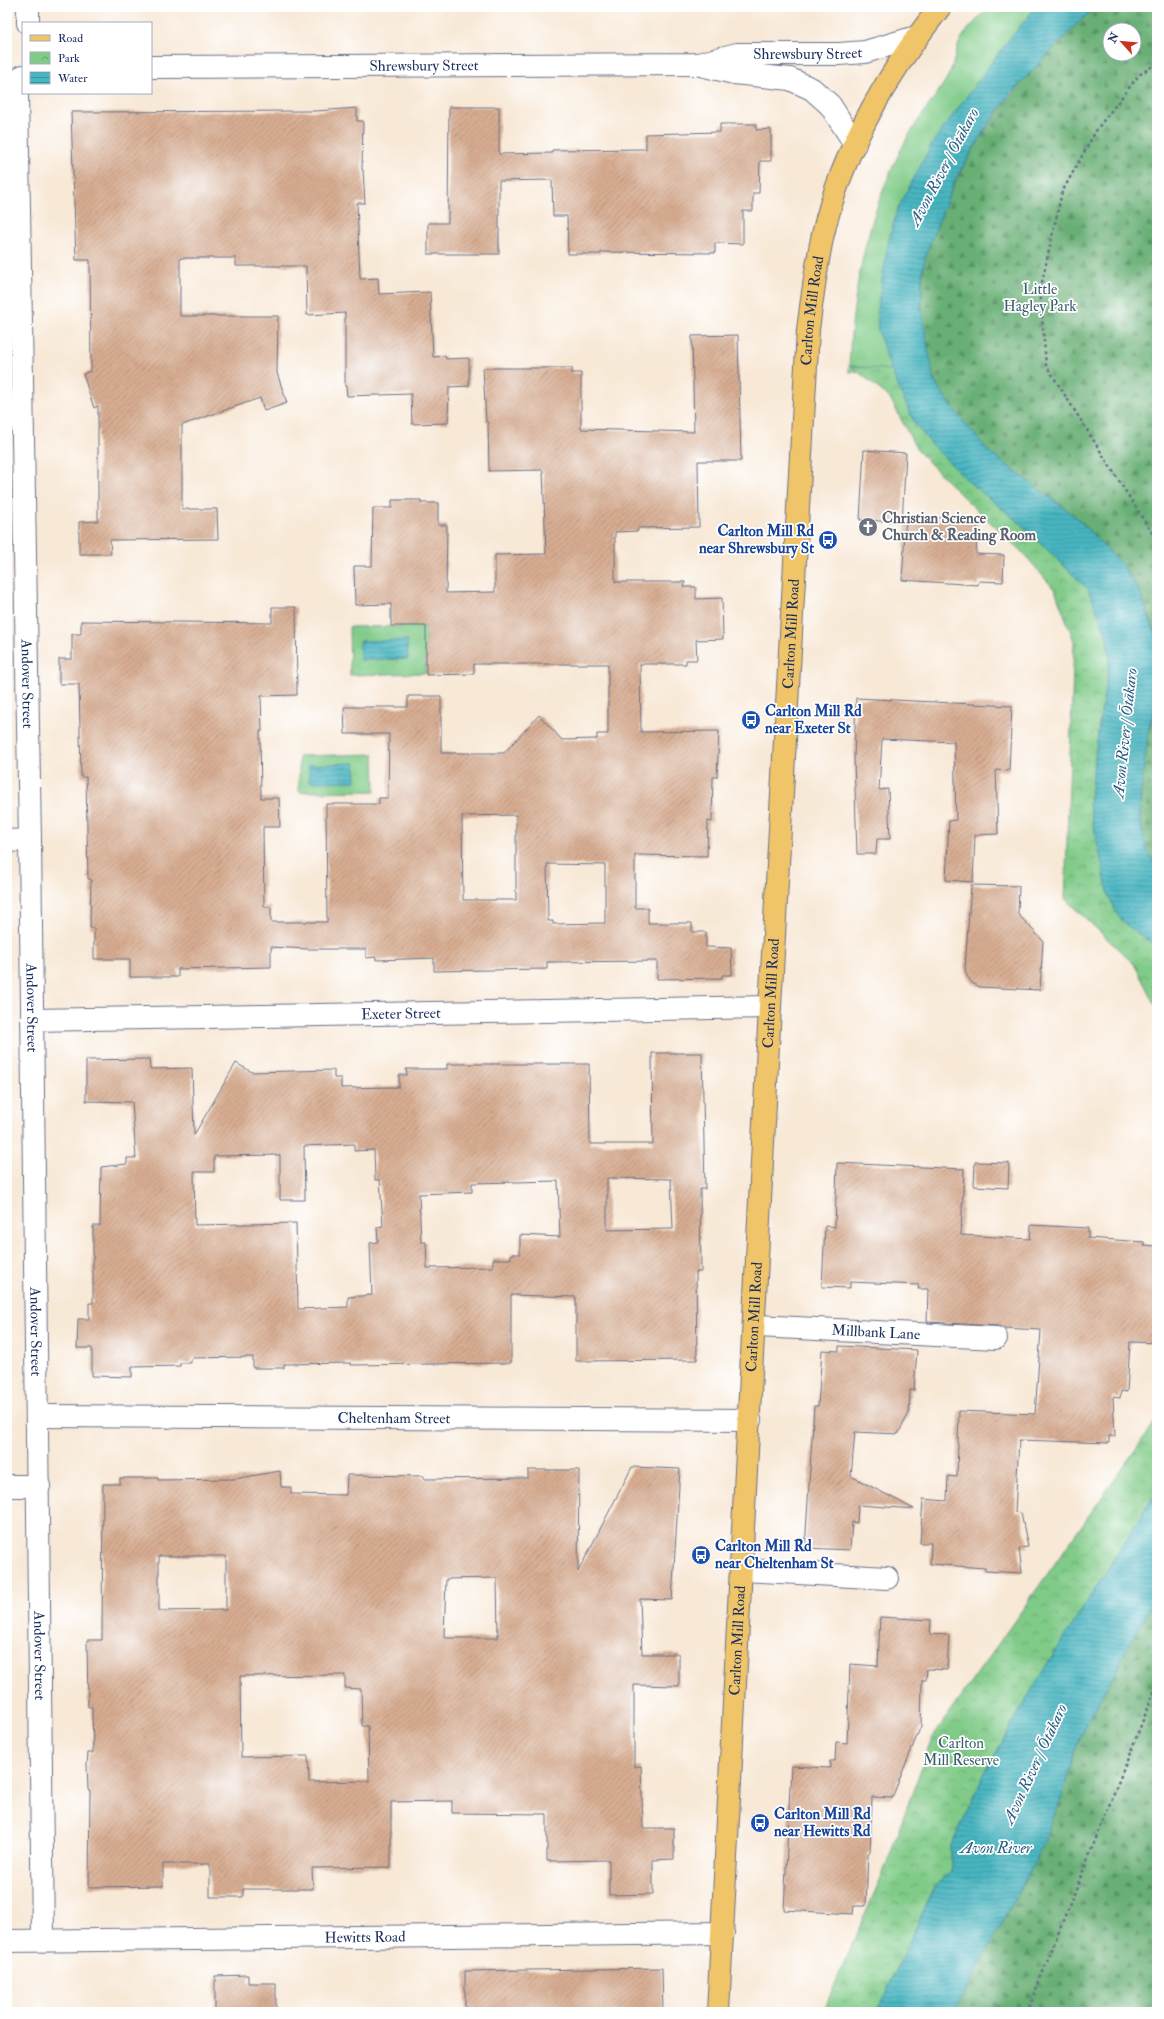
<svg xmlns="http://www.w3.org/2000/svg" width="1164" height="2019" font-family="'IM FELL Double Pica',serif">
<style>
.grass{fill:#80cb88;stroke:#4e7d73}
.forest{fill:url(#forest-firs);stroke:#426f69;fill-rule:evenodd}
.park{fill:url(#park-crowns);stroke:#4e7d73}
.water{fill:url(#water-rules);stroke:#317290}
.building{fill:url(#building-hatch);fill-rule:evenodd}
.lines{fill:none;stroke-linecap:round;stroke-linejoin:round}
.minor-casing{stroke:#687088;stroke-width:24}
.major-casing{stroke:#687088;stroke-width:24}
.path{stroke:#687088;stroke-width:2.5;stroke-dasharray:3 3;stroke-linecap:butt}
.minor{stroke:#fff;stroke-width:22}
.major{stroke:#f0c469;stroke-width:22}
.labels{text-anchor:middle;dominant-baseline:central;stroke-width:3.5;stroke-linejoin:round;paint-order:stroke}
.street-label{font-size:15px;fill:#1b2f5e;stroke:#fff}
.park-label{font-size:15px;fill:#395e6b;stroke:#fff}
.worship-label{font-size:15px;font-weight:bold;fill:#5b616d;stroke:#fff;text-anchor:start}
.transit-label{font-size:15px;font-weight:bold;fill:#164399;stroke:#fff;text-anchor:start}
.water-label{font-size:16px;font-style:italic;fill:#2a5e81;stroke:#fff}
</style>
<defs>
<pattern id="forest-firs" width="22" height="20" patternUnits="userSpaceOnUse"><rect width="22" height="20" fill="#68af74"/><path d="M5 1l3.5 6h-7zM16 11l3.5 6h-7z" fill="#558f62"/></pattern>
<pattern id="park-crowns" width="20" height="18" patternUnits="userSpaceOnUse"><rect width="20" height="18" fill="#80cb88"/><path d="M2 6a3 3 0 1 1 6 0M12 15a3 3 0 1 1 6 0" fill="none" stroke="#68a572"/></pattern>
<pattern id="water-rules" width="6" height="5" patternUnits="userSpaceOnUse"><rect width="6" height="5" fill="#47b6c1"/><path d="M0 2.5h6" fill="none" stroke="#3a94a0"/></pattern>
<pattern id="building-hatch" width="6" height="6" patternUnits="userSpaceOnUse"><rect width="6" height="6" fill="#d8ad92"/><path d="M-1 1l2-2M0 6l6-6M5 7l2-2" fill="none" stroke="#ae8d7a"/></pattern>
</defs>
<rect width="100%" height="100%" fill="#fff"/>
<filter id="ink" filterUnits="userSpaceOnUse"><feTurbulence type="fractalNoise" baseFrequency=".025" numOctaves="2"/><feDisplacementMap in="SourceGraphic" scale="8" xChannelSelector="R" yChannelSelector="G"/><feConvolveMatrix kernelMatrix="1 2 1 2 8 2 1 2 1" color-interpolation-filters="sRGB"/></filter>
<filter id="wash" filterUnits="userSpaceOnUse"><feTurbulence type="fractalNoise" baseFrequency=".012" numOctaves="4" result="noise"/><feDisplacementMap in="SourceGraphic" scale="16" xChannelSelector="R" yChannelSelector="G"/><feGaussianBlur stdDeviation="0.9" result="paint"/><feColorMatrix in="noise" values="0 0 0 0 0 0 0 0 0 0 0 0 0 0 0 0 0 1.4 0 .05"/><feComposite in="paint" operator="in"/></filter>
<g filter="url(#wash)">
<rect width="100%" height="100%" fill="#f8e8d6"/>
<g class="grass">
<path d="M989,7H1036L1007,42L963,102L878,330L891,370L849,372C851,293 868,211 905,142C918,118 936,98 948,76C955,64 955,47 963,36C970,26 981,16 989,7Z"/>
<polygon points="426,626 426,673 350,675 349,627"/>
<polygon points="374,754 375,791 299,792 299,756"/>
</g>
<g class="forest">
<path d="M1096,7H1157V638C1150,618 1143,595 1131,577C1119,561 1105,548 1091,534C1079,523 1070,512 1057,502C1034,485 1008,471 988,451C974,437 940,397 934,379C922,345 917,287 927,251C930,237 937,222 943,208C977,129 1032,63 1096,7ZM1110,30H1134V54H1110Z"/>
<path d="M1157,693V865C1123,832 1149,734 1157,693Z"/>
<polygon points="1157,1594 1157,2012 954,2012 1035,1862 1062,1796 1076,1747 1085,1727"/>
</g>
<g class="park">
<polygon points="851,366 891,370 915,424 934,447 969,482 1020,523 1088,589 1106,633 1110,658 1100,719 1089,805 1133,931 1152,942 1157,948 1157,1009 1134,964 1065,899 1074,641 1055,590 1023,553 960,494 917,450 890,398"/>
<polygon points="1157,1419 1157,1491 1037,1681 984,1774 951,1846 951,1872 935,1887 877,2012 823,2012 883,1873 933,1736"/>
</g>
<g class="water">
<polygon points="1036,7 1096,7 1080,21 1011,93 987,126 956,178 927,251 922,273 921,308 934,381 956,412 989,452 1076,517 1122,565 1139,591 1157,638 1157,693 1148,733 1140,800 1140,820 1147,850 1157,865 1157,948 1152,942 1133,931 1118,916 1109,897 1089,805 1100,719 1110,658 1106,633 1088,589 1020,523 969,482 934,447 915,424 891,370 878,330 877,310 888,244 897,210 933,142 1007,42"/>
<polygon points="407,640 408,659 360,660 360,641"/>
<polygon points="355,763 356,781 309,782 309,765"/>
<polygon points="1157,1491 1157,1594 1085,1727 1076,1747 1062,1796 1035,1862 954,2012 877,2012 935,1887 951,1872 951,1846 984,1774 1037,1681"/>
</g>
<g id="blocks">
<g class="building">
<polygon points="449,107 499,107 499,154 552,153 552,150 646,149 646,134 720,132 720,124 756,124 756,130 771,129 771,161 760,161 759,193 753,193 753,211 743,211 743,244 715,243 715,253 601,252 601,254 568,254 567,216 553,216 552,180 499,181 499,254 428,254 428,223 448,223"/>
<polygon points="357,108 357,121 363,121 362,170 363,170 365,203 357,203 360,279 378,278 379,294 430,292 433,357 445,356 446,359 469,358 469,386 449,387 448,423 412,424 411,394 347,396 346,386 345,386 345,313 307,315 306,266 236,266 236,258 180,258 180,316 278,316 277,373 287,403 264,411 260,398 182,425 182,509 217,509 218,539 110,540 111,554 79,554 79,522 98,521 98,406 94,408 83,374 91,371 90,260 76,260 71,112 316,111"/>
<path d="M738,335L741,461H698L699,527L638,528V531L615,532V582H685L684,587H696V599L722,598L723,639L696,640L697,660H686V664H640L641,732L719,731L717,777H713L712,822L708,821L707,856L635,855V908H648V923H692V932H706V947L731,948L732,975H722V978L657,979V961L547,962V969L434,971V958L376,960V957L366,958V949H308L271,947V967L178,969V977H130V959H94V928H90L91,879H88L86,777H81L79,684H59V659H72V634H81V621L272,623V607H296L297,695L261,696L262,731H260L261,798H279L280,827H263L264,907H271V922H327L326,804H379V798H388L389,734H345L344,707H408V696H441V753H504L539,715L562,740L597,739V734H608V664H474V674L426,675V626H391V604L355,605L354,566H372L373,508H392V500H421V503H438V525H447L446,593L495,592V555L546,554L543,470L489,471L488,422H486L483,368H572V373H581V429L694,432L692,336ZM516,815V900H463L462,816ZM547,864L605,865V923L553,924V921H548Z"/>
<polygon points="864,450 906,453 902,522 860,520"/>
<polygon points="906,516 978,520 976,554 1004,555 1003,582 979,581 978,585 902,580"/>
<polygon points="856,698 1012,706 1009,771 996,770 998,834 975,835 973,882 946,880 949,821 956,820 954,742 882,739 879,790 888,789 890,839 877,839 876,854 857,854 854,759"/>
<polygon points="971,885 1019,886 1018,914 1043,941 1040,990 980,987 972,983 967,976 965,968"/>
<path d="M652,1053H702L705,1189H700L701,1272H696L697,1360L576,1361V1297L511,1295V1363L351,1365V1363L284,1364V1368H253V1357L191,1358V1363H180V1366L132,1367V1377L92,1376V1348H77L78,1319H89V1303H93V1226H100L101,1167L127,1164V1158H136L132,1102L86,1101V1060L149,1059L150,1069L192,1068L194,1135L236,1063L252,1072L334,1070V1078H341V1088L399,1087V1075H407L406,1069H447V1064H589L590,1144H653ZM354,1144V1151L374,1150L375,1180H380L383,1226L377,1227L378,1242L370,1243L372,1295L348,1297V1307L298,1309L296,1223L195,1225L194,1172H214V1156L280,1155V1200H305L304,1146ZM607,1178L671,1179L673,1229L607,1230ZM558,1181L560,1237L520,1235V1254H511V1259H493V1267L427,1268L426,1242H421L419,1194L472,1192V1183Z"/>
<polygon points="975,1162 1009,1163 1008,1188 974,1186"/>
<polygon points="837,1163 964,1169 961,1235 1030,1239 1031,1225 1088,1228 1088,1238 1144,1242 1144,1245 1157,1246 1157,1343 1130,1342 1127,1392 1121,1391 1120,1398 1113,1397 1115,1436 1109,1436 1109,1443 1019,1440 1015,1512 1021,1513 1028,1547 1019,1548 1022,1573 985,1571 985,1568 930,1564 931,1543 920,1543 923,1499 947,1501 948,1476 957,1477 959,1411 1035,1414 1041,1330 1003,1328 997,1326 927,1322 928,1289 918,1289 919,1285 850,1282 850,1288 822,1287 825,1226 835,1227"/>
<polygon points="839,1346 917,1350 914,1390 910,1390 909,1413 898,1434 855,1432 851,1476 914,1509 858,1505 857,1523 852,1522 850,1550 805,1548 814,1406 818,1406 822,1350 839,1351"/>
<path d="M632,1467L680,1469L672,1600L640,1599L642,1654H679V1686L634,1685V1767L641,1766L643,1828H674V1859L653,1860V1894L609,1895V1860L547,1861V1814L452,1813V1801L391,1802V1867L312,1868L313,1889H243V1897H210V1864H163V1886L89,1887L90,1790H88L87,1764L88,1753H93L92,1707H88L87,1640H102L103,1484H120V1478H158V1480L234,1479L280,1471L281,1487H291V1494L346,1495L347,1475L424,1476V1479L528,1478V1470H579L578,1572ZM159,1556H226V1610L159,1611ZM497,1578L498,1638H444L446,1579ZM345,1675V1688L361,1689L362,1726H368L369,1781L309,1782L308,1756L241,1757L240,1676Z"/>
<polygon points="880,1617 931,1620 930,1634 949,1635 947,1670 927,1669 926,1680 922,1680 921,1726 892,1798 872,1797 870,1853 868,1853 866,1906 854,1906 853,1914 784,1910 791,1766 830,1768 830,1761 835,1761 836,1742 847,1743 850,1664 878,1666"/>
<polygon points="662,1968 663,2012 465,2012 465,1971"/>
<polygon points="248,1975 248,1983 276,1983 276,2012 215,2012 215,1976"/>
</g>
</g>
</g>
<g filter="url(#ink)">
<use href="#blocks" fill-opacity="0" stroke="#687088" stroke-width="1"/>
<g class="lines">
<g class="minor-casing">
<g id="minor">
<polyline points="28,23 28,7"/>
<polyline points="701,65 734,73 790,79 812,89 830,105 855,144"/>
<path id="s1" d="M151,67L698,64L737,54H839L865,52L916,37"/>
<path id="s2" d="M23,76L19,84L17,95L30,840L43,1940"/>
<polyline points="7,841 30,840"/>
<path id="s3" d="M32,1020L770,1007"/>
<path id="s4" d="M755,1326L996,1338"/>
<path id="s5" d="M38,1416L750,1420"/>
<polyline points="7,1486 39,1486"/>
<polyline points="743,1570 887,1578"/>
<path id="s6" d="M7,1941L723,1933"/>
</g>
</g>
<g class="major-casing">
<g id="major">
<path id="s7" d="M718,2012L770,1007L808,330C812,298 816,266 823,234C842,152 888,73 940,7"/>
</g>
</g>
<g class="path">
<polyline points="1157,63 1139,75 1097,129 1062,192 1040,291 1046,365 1157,541"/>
<polyline points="1027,2012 1157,1685"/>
</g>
<use href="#minor" class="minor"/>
<use href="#major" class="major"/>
</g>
</g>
<defs>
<g id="church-disc" transform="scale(1)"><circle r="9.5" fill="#6b7280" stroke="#fff"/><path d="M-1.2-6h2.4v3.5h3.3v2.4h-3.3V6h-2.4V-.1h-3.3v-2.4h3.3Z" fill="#fff"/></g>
<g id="bus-disc" transform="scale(1)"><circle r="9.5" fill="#1a4fb4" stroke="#fff"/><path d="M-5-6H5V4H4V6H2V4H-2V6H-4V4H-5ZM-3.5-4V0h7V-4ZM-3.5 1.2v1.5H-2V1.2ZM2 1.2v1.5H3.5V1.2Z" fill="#fff"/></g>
</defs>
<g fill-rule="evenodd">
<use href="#church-disc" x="868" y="527"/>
<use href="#bus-disc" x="828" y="540"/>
<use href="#bus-disc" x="751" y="720"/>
<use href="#bus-disc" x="701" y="1555"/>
<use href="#bus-disc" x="760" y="1823"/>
</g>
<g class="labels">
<g class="street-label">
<text stroke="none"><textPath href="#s1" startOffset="658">Shrewsbury Street</textPath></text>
<text stroke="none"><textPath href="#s1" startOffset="273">Shrewsbury Street</textPath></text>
<text stroke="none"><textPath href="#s7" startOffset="1704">Carlton Mill Road</textPath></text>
<text stroke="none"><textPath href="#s7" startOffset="1380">Carlton Mill Road</textPath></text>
<text stroke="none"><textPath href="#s2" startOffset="609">Andover Street</textPath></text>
<text stroke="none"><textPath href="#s7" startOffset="1020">Carlton Mill Road</textPath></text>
<text stroke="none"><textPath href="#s2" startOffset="933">Andover Street</textPath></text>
<text stroke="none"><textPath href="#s3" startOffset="369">Exeter Street</textPath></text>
<text stroke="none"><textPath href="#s7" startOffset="696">Carlton Mill Road</textPath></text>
<text stroke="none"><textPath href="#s2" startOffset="1257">Andover Street</textPath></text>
<text stroke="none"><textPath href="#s4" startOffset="121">Millbank Lane</textPath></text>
<text stroke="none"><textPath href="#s5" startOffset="356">Cheltenham Street</textPath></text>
<text stroke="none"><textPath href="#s7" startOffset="372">Carlton Mill Road</textPath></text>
<text stroke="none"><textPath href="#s2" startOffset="1581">Andover Street</textPath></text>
<text stroke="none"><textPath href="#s6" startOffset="358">Hewitts Road</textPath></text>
</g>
<g class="park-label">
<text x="1040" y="289">Little<tspan x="1040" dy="17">Hagley Park</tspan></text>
<text x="961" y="1743">Carlton<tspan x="961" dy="17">Mill Reserve</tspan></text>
</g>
<g class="worship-label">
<text x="882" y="518">Christian Science<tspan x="882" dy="17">Church &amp; Reading Room</tspan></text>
</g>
<g class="transit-label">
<text x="814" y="531" text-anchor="end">Carlton Mill Rd<tspan x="814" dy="17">near Shrewsbury St</tspan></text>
<text x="765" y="711">Carlton Mill Rd<tspan x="765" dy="17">near Exeter St</tspan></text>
<text x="715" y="1546">Carlton Mill Rd<tspan x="715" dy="17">near Cheltenham St</tspan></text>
<text x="774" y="1814">Carlton Mill Rd<tspan x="774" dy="17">near Hewitts Rd</tspan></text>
</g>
<g class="water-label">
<text transform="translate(944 167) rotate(-62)">Avon River / Ōtākaro</text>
<text transform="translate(1125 733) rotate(-84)">Avon River / Ōtākaro</text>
<text transform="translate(1035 1764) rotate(-65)">Avon River / Ōtākaro</text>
<text x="996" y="1848">Avon River</text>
</g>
</g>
<rect width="1164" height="2019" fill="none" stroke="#fff" stroke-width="24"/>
<rect x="22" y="22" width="130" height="72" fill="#ffffff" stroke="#a4acbf"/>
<rect x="30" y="35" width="20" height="6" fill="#f0c469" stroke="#a4acbf"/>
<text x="58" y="42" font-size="12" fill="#1b2f5e">Road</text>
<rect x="30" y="52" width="20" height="12" fill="url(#park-crowns)" stroke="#a4acbf"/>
<text x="58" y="62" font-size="12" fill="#1b2f5e">Park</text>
<rect x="30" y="72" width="20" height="12" fill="url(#water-rules)" stroke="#a4acbf"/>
<text x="58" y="82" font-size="12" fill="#1b2f5e">Water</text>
<g transform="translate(1122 42) rotate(297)"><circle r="19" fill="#ffffff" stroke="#a4acbf"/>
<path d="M0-3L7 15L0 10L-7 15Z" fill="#c8321e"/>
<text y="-6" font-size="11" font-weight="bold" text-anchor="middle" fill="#1b2f5e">N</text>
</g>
</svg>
